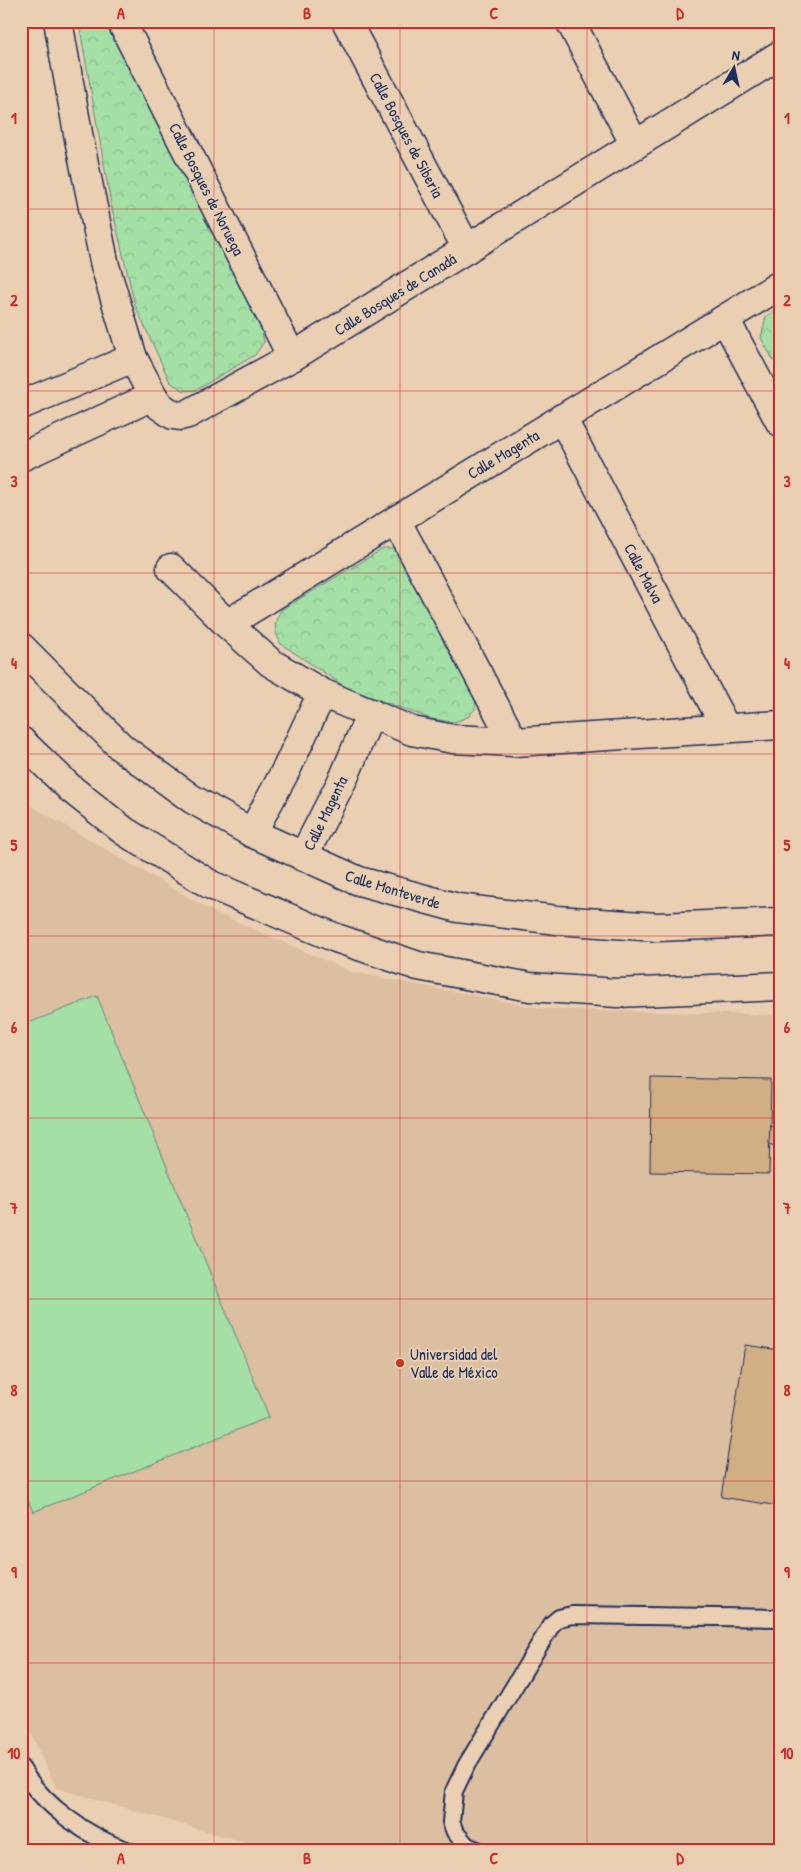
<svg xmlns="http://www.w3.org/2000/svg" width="801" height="1872" font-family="'Patrick Hand',sans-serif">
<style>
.built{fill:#dcbfa1}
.grass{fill:#a4e0a6;stroke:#608882}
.forest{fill:url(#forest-crowns);stroke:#608882}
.building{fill:#d2ae84;stroke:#1b2f5e}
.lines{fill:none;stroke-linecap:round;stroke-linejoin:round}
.service-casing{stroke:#1b2f5e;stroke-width:20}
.minor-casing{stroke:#1b2f5e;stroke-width:31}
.secondary-casing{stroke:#1b2f5e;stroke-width:31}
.service{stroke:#ebcfb2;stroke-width:16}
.minor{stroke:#ebcfb2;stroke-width:28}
.secondary{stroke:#ebcfb2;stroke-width:28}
.grid{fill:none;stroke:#d62828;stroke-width:1;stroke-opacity:0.55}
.poi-dot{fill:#c8321e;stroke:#ebcfb2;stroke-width:2}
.labels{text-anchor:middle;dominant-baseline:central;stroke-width:4;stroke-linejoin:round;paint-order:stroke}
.street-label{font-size:16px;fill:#1b2f5e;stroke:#ebcfb2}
.poi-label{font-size:16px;fill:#1b2f5e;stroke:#ebcfb2;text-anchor:start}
.neatline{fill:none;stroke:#d62828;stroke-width:2}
.grid-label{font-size:16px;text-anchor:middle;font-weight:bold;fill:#d62828}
</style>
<defs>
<pattern id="forest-crowns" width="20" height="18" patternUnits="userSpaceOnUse" patternTransform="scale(1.25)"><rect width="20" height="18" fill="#a4e0a6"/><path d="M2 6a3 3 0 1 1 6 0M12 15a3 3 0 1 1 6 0" fill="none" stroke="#8dc091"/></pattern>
</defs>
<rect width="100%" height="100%" fill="#ebcfb2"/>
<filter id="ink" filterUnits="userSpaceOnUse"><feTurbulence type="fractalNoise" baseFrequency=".02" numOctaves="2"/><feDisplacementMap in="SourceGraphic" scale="10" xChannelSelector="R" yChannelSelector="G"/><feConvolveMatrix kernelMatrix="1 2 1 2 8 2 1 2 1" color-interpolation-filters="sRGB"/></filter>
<g filter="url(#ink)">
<polygon class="built" points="21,800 212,911 352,972 545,1009 780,1015 780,1851 275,1851 56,1788 21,1712"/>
<polygon class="grass" points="97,996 269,1417 33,1512 21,1484 21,1026"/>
<g class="forest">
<polygon points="82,21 102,21 108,24 261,328 264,342 255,355 196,390 184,391 170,382 135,305 111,204 79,23"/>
<polygon points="780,308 780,372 761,338 766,316"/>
<path d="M383,549H395L410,560L476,696L475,709L468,717L454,722L431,719L347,688L281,644C274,630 273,624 281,610Z"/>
</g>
<g class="building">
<polygon points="651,1078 771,1080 769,1174 650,1172"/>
<polygon points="770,1125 780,1129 780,1148 769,1144"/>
<polygon points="745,1345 780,1350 780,1506 721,1497"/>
</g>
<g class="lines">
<g class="service-casing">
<g id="service">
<path d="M21,1768C42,1805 89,1838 129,1851"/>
<polyline points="480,1851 467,1846 455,1832 451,1822 454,1791 466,1766 552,1624 559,1618 572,1615 780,1618"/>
</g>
</g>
<g class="minor-casing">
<g id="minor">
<polyline points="58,21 79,139 105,266 133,358 153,396 160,406 173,415 180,416 188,414 292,357 780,55"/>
<polyline points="121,21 292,357"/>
<polyline points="346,21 467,249"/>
<polyline points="570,21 635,145"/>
<polyline points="725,319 780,422"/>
<polyline points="21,405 133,358"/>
<polyline points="562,418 726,728"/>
<polyline points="21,457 153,396"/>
<polyline points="396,520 514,742"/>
<polyline points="171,568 227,624 271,663 322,693 412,731 453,739 514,742 780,725"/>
<polyline points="227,624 780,285"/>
<polyline points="252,833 287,768 322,693"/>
<polyline points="303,857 344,777 371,713"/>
</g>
</g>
<g class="secondary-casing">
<g id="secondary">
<polyline points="21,647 122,748 192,799 252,833 359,881 458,908 557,920 657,927 780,922"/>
<polyline points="21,741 70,788 124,831 211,885 336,938 418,966 530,987 617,993 780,986"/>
</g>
</g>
<use href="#service" class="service"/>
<use href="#minor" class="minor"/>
<use href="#secondary" class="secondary"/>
</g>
</g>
<path class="grid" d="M214,21V1851M400,21V1851M587,21V1851M21,209H780M21,391H780M21,573H780M21,754H780M21,936H780M21,1118H780M21,1299H780M21,1481H780M21,1663H780"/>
<circle class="poi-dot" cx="400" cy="1363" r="5"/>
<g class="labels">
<g class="street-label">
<text transform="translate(407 135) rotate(62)">Calle Bosques de Siberia</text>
<text transform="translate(207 189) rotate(63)">Calle Bosques de Noruega</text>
<text transform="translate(395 294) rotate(-32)">Calle Bosques de Canadá</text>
<text transform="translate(503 454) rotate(-31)">Calle Magenta</text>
<text transform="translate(644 573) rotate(62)">Calle Malva</text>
<text transform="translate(325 813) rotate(-64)">Calle Magenta</text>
<text transform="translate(393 889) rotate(17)">Calle Monteverde</text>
</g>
<g class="poi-label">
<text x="410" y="1354">Universidad del<tspan x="410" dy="18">Valle de México</tspan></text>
</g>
</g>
<rect width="801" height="1872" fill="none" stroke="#ebcfb2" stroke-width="55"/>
<g transform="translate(734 68) rotate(9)" stroke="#ebcfb2" stroke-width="4" paint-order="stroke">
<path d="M0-4L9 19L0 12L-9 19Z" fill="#1b2f5e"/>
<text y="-8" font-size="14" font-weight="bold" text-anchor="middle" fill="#1b2f5e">N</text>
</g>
<rect x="28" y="28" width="746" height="1816" class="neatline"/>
<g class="grid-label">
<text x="121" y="19">A</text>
<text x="307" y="19">B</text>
<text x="494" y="19">C</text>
<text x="680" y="19">D</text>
<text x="14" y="124">1</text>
<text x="787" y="124">1</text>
<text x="14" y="306">2</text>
<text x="787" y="306">2</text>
<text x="14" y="487">3</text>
<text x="787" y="487">3</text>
<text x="14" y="669">4</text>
<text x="787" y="669">4</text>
<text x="14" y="851">5</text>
<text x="787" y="851">5</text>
<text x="14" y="1033">6</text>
<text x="787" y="1033">6</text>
<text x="14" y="1214">7</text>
<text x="787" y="1214">7</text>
<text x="14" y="1396">8</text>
<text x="787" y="1396">8</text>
<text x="14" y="1578">9</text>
<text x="787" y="1578">9</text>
<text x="14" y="1759">10</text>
<text x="787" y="1759">10</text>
<text x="121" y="1864">A</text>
<text x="307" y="1864">B</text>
<text x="494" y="1864">C</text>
<text x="680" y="1864">D</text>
</g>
</svg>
